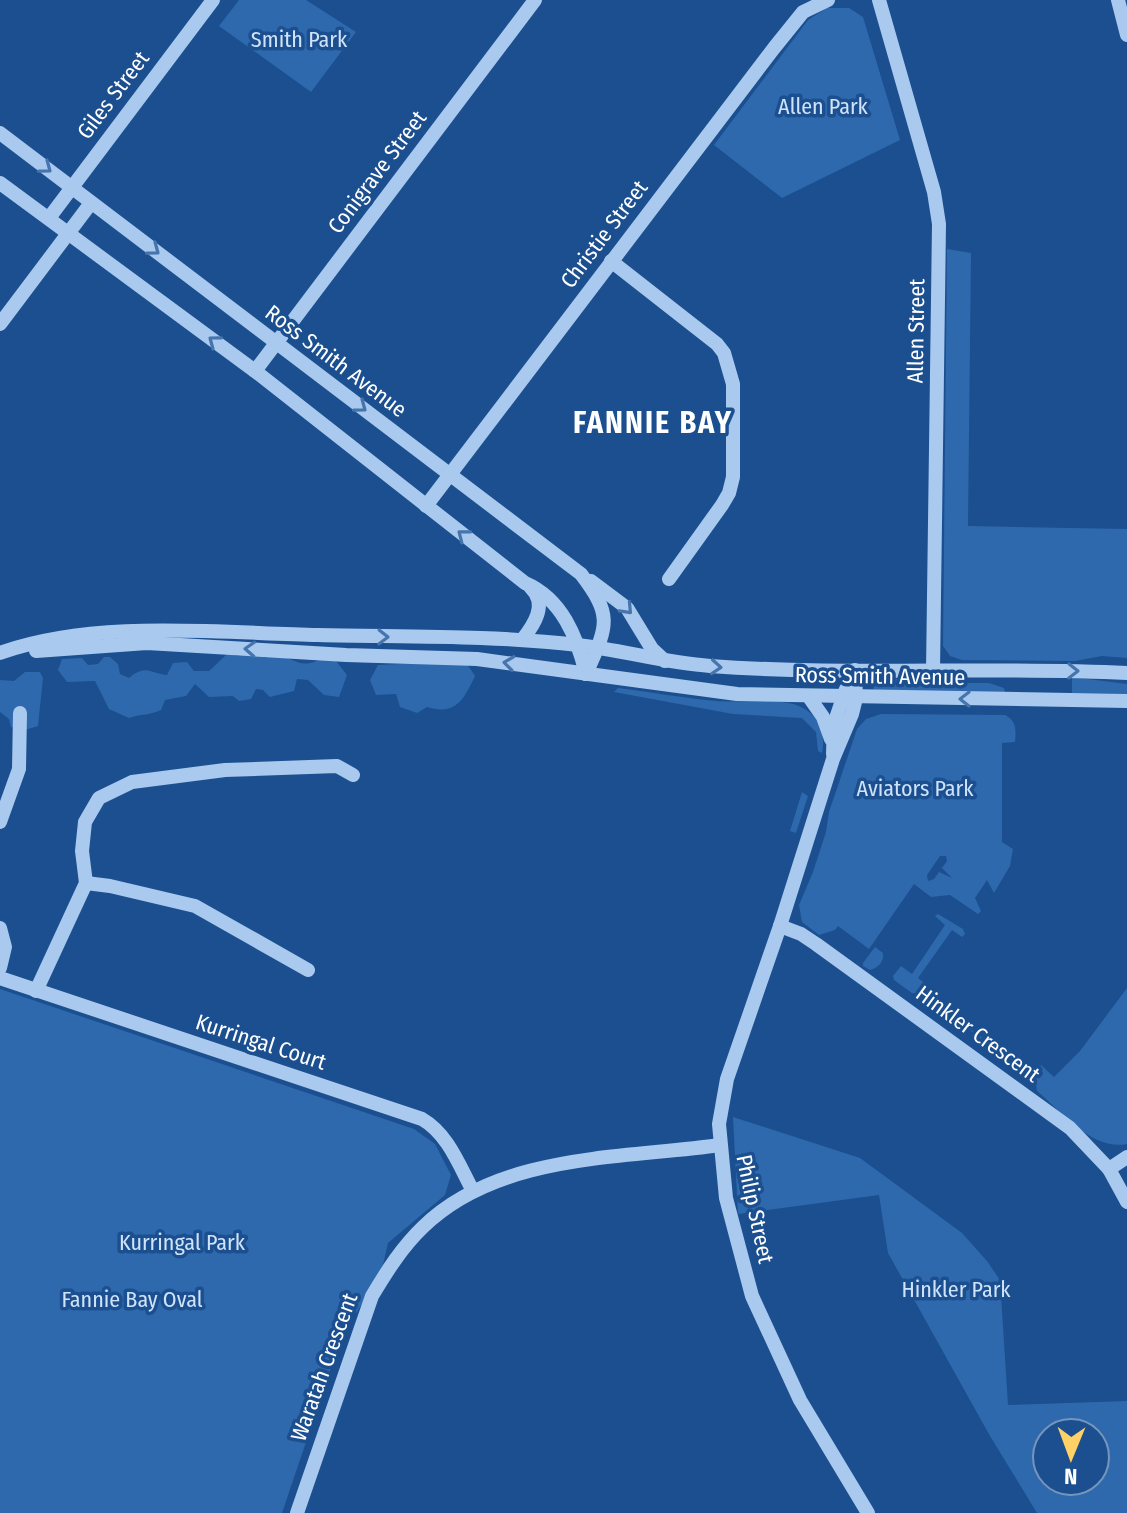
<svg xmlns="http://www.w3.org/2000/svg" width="1127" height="1513" font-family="'Fira Sans Condensed',sans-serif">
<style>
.green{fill:#2e69ad;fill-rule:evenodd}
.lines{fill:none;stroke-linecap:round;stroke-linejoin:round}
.minor{stroke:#a9c9ee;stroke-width:14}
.oneway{stroke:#4674ac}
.labels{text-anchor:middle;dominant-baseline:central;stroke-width:7;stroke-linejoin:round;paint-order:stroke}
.park-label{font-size:22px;fill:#cfe3fa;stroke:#1b4f8f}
.street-label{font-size:22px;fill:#fff;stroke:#1b4f8f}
.district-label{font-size:30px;font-weight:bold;letter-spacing:2px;fill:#fff;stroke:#1b4f8f}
</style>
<rect width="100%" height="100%" fill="#1b4f8f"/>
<g class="green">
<polygon points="239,0 306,0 356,32 311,92 219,26"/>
<polygon points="827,8 849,8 863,17 900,140 782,198 714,145 808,20"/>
<polygon points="947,249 971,253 968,526 1127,529 1127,658 1102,656 1075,661 962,660 950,656 943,646"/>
<path d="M243,652L260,654L265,658C287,646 296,675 322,658L336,661L347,675L339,697L324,695L308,680L297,679L294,691L270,697L263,690L256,689L251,699L239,701L233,696L209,697L195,684L186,696L165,700L161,710C151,715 140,714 129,718L109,709L95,681L67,682L58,670L62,659L82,658L88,665L98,664L104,657H110L118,664L120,674L129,678C146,664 149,673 167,675L173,663L187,662L194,671H209L227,654L239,656Z"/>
<path d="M465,661L475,676C464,699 456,716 427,707L417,713L400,707L396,694L376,695L370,680L378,665Z"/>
<polygon points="25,672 40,672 43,678 38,726 25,730 11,727 9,719 0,712 0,680 14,681"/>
<polygon points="1072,677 1127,684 1127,694 1072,693"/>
<polygon points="891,678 935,683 989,683 1004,688 1005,693 879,691 873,689 874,685"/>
<path d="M618,688C650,692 683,698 716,701C739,703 781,697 801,707C820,716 826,734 822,753L818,751L816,732L802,718L733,714L614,692Z"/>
<path d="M881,714L1005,715C1017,721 1016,731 1015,742L1002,743V842L1013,849L1010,866L994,893L987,880L975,898L981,911L978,914L950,895L931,897L914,884L869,949L838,926L835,930L819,935L802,922L799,905L813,872L826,832L829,812L857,729L866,719ZM940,856H946L947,861L942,868L952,878L939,872L934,879L928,881L927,875Z"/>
<polygon points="802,792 808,796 796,833 790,831"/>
<polygon points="938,914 963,929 965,934 962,937 952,930 918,978 928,986 918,994 912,993 894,980 893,976 901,966 912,974 945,925 935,916"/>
<path d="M875,947L883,953C884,962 878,968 870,970L863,966V963Z"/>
<path d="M1127,988V1144C1092,1151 1062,1112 1037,1091L1035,1075L1041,1065L1054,1077L1080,1051Z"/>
<polygon points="0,989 414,1129 435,1144 451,1175 445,1195 388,1243 380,1278 356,1313 350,1312 282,1513 0,1513"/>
<polygon points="969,1028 1008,1057 1021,1055 1017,1061 1003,1063 987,1052"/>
<path d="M733,1117L860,1158L962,1233L987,1261L1000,1280L1008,1405L1127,1401V1513H1037L990,1436L888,1253L879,1195L738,1214ZM1047,1433H1095V1481H1047Z"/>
</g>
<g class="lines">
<g class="minor">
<polyline points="879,0 934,192 939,224 933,671"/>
<polyline points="1118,0 1127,35"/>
<path d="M0,133L581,574C614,617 607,626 586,674"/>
<path d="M0,183L255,371L525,583C562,599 577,637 586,674"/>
<polyline points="49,218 213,0"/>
<polyline points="611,261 717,344 724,353 733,384 733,477 729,493 722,505 669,579"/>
<polyline points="0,324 91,203"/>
<polyline points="255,371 535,0"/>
<polyline points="426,506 774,48 803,12 828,0"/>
<polyline points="591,581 627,608 652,649 665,661"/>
<path d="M522,640C534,625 548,604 531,588"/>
<polyline points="36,651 147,643 346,655 477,659 737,694 1127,701"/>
<path d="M0,653C95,619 218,633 318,635C405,637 492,635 578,645C622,650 665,663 710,666C848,676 988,666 1127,673"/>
<polyline points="855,670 856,698 852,714 833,759 780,926 727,1079 719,1124 726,1198 752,1296 800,1400 868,1513"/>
<polyline points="809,697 823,717 831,739"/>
<polyline points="833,754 834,724 846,689"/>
<polyline points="0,822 19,769 20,713"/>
<polyline points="86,883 110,886 195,906 308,970"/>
<polyline points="780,926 801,934 816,944 1070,1128 1109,1169 1127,1202"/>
<polyline points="0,928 5,947 0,968"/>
<path d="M0,978L422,1119C448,1134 459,1165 473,1191"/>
<polyline points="36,991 86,883 82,851 85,822 99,798 132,782 225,770 337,766 353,775"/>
<polyline points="1109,1169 1127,1157"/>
<path d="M297,1513L372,1296C387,1271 402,1247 423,1227C499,1153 622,1159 720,1145"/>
</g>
</g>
<defs><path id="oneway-chevron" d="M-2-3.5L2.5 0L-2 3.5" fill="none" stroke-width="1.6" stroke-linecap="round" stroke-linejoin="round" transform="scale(2)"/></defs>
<g class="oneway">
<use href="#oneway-chevron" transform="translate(46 168) rotate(37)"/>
<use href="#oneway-chevron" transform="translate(154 250) rotate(37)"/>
<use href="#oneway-chevron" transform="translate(214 341) rotate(-143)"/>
<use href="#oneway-chevron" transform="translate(361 407) rotate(37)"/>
<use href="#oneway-chevron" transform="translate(463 535) rotate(-142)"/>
<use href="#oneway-chevron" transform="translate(627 609) rotate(47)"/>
<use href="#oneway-chevron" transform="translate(383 637) rotate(1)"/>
<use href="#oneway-chevron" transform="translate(250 649) rotate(-177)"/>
<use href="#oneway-chevron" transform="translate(509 663) rotate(-172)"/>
<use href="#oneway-chevron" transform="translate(716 667) rotate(4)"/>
<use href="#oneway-chevron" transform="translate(1073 671) rotate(1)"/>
<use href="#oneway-chevron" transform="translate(965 699) rotate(-179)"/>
</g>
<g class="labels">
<g class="park-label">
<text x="299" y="39">Smith Park</text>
<text x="823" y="106">Allen Park</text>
<text x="915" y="788">Aviators Park</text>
<text x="182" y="1242">Kurringal Park</text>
<text x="956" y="1289">Hinkler Park</text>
<text x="132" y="1299">Fannie Bay Oval</text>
</g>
<g class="street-label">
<text transform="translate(113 95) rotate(-53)">Giles Street</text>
<text transform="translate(377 172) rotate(-53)">Conigrave Street</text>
<text transform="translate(604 234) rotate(-53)">Christie Street</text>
<text transform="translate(916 331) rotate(-89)">Allen Street</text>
<text transform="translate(336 361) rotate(37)">Ross Smith Avenue</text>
<text transform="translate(880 676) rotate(1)">Ross Smith Avenue</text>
<text transform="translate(978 1034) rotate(36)">Hinkler Crescent</text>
<text transform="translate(261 1042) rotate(18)">Kurringal Court</text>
<text transform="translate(755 1209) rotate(78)">Philip Street</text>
<text transform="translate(324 1367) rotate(-70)">Waratah Crescent</text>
</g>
<g class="district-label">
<text x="653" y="423">FANNIE BAY</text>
</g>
</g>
<g transform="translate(1071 1457) rotate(181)"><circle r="38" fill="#1b4f8f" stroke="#7695bc" stroke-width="2"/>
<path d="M0-6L14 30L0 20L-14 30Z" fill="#ffd166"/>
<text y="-12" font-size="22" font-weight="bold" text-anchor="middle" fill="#ffffff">N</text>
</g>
</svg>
